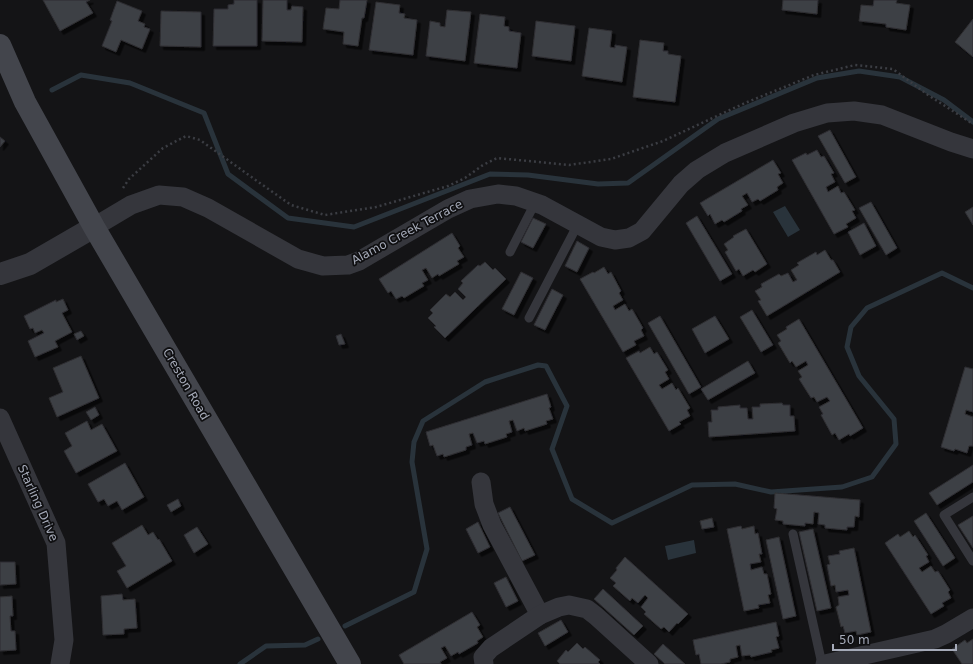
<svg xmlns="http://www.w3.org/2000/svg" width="973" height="664" font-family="'DejaVu Sans',sans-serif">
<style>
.water{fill:#29333b}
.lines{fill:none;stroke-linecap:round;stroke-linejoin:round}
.stream{stroke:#29333b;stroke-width:5}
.building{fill:#3e3f44;stroke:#2e2e32;filter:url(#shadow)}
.path{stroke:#3b3d43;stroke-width:2.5;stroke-dasharray:2 3;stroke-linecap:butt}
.service{stroke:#35363c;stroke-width:9}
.minor{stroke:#35363c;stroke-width:19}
.tertiary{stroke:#35363c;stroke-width:22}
.secondary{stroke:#43454c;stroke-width:22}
.labels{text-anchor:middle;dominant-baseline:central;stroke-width:3.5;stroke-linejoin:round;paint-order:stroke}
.street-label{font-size:12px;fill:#a5aab8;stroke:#0f0f11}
</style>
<defs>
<filter id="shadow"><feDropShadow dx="3.5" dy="3.5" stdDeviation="0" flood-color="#0009"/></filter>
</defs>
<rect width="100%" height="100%" fill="#141416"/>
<g class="water">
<polygon points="785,206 800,230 788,237 773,212"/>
<polygon points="694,540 696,553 668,560 665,546"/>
</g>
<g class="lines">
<g class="stream">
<polyline points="52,90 81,75 130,83 204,113 228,174 288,218 354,227 490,174 528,175 598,184 628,183 718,119 817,78 859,71 900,77 944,100 973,122"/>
<polyline points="345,626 414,592 427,549 412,462 414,442 423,421 485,382 538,365 546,366 567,406 552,449 572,499 612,523 692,485 735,484 771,492 842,487 872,477 896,444 894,419 859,376 847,347 851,327 867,308 942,273 973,288"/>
<polyline points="240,664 266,646 305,645 318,639"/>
</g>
</g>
<g class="building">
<polygon points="43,0 90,0 86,2 93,13 60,31"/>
<polygon points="234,0 257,0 257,46 213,46 214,9 228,9 228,5 234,4"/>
<polygon points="263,0 287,0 287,10 291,10 292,6 303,7 302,42 262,41"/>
<polygon points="340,0 367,0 364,18 362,18 358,46 343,44 344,32 323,29 326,8 339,9"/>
<polygon points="783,0 818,0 817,14 782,10"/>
<polygon points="874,0 897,0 896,3 910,5 906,30 886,27 886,24 859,21 861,5 873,6"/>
<polygon points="117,1 142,11 138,21 145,24 144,27 150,29 142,49 121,40 116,52 102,46 112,21 110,20"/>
<polygon points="376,2 400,5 399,13 405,14 404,18 417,20 413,55 369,50"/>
<polygon points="447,10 471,12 465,61 426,56 430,21 440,23 440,26 445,27"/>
<polygon points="161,11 201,12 201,47 160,46"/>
<polygon points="480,14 505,17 504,26 509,27 509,31 521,33 517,68 474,63"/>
<polygon points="973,19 973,57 955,42"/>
<polygon points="536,21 575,26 571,61 532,56"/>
<polygon points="589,28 612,31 610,47 615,48 615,45 627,47 622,82 582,76"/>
<polygon points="640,40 664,43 663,51 668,51 668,54 681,56 675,102 633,97"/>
<polygon points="830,130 856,177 845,183 818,136"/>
<polygon points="0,137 5,141 0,147"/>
<polygon points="817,150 821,157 824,156 834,173 831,174 835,182 826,187 828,192 838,186 841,193 844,192 855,210 852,211 856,218 846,224 848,227 834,234 792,160 806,153 807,155"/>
<polygon points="773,160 781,173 778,174 783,183 777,187 778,190 760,201 758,199 752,202 747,193 742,196 748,205 741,209 742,211 724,222 722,220 715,224 710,214 708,216 700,203"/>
<polygon points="871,202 897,248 886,255 859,208"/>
<polygon points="973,207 973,225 965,212"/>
<polygon points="697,216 732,274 720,281 686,223"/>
<polygon points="533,218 546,224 533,248 521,242"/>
<polygon points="864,223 876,246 860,255 848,232"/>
<polygon points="746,229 767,264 755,272 753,270 743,276 739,269 736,271 725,252 728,250 724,244 734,237 733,236"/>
<polygon points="452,233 460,246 458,248 464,257 457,261 459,264 439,276 438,274 432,278 426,268 422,270 428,280 422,283 424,286 404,298 402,296 396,299 391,291 388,293 379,279"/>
<polygon points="577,241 589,248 577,272 565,266"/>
<polygon points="825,250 831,260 833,260 840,272 767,316 758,301 761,300 755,291 762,287 761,284 779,274 781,276 788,273 793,282 797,280 791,270 799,265 797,263 816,252 817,255"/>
<polygon points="485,262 493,270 495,268 506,279 445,338 434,327 436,326 428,318 433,313 430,310 446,294 450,297 455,292 463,300 466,297 458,289 463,283 461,281 478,265 480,266"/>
<polygon points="604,267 608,274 611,272 621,291 619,293 623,300 613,306 615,310 625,304 629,311 632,309 643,328 641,330 644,336 634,341 636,345 623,352 580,279 593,272 594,273"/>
<polygon points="521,272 533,278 514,315 502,309"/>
<polygon points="552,289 563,295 545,330 534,325"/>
<polygon points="63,299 68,310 62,313 72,332 55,341 58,347 35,357 28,341 44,333 42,330 35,333 33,328 30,329 24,316 56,300 56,302"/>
<polygon points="752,310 773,345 761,352 740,317"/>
<polygon points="660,316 701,387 689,394 648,323"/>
<polygon points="715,316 729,339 705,353 692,329"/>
<polygon points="799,319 863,428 850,436 849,434 839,440 835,433 832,435 821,415 823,414 819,407 830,401 827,397 817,402 814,397 811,398 799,379 802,377 798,371 808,365 806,361 796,367 792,361 790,363 778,343 781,341 777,335 787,329 786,327"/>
<polygon points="81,331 84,336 77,340 74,334"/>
<polygon points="341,334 345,344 339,345 336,336"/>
<polygon points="650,347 654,354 657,352 668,370 665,372 669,379 659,385 662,389 672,383 676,390 678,388 690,408 687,410 690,416 679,422 681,424 669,431 626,358 639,351 640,353"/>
<polygon points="81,356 99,398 57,417 49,398 63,392 53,368"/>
<polygon points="748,361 755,373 708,400 701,389"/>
<polygon points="965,367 973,369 973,412 966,410 965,414 973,417 973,446 969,446 967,453 955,449 954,451 941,447"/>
<polygon points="547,394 551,407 549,408 553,419 546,421 547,424 525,431 524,428 517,431 513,420 509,421 512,432 506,434 507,437 485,444 484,441 477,443 473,433 469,434 472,445 466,447 466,450 444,457 443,454 437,456 433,445 430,446 426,432"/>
<polygon points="782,403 783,405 790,405 790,416 794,416 795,431 709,437 708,422 712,422 711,410 718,410 718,407 740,405 740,408 747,408 748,419 753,419 752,407 760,407 760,404"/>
<polygon points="95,407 99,415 91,420 86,412"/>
<polygon points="87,421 91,430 102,424 117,451 76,473 64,451 72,446 65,433"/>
<polygon points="125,463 144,497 122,510 117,501 108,506 104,499 98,502 88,484"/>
<polygon points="973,465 973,482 937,505 929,493"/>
<polygon points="775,493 860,500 859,517 855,516 854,527 847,527 847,530 825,528 825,525 818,524 819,513 814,512 813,524 805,523 805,526 783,524 783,521 775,520 777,509 774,508"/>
<polygon points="178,499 181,506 171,512 167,505"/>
<polygon points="510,507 535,555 522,561 498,513"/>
<polygon points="926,513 955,558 943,566 914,521"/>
<polygon points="973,516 973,548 958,525"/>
<polygon points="712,518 714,527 702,529 700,521"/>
<polygon points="478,522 490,547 478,553 466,529"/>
<polygon points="142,525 148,535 153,532 158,540 159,539 172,561 127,588 117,571 126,566 112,543"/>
<polygon points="741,526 742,529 754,526 755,534 758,533 762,554 759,554 761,562 750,564 751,570 762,567 764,574 767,574 771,594 768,595 770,603 758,605 759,608 744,611 727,529"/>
<polygon points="197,527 208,544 194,553 184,535"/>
<polygon points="813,529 831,608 817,611 799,532"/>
<polygon points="909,531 913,537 915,535 928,555 926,556 929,562 919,568 922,572 931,566 935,572 938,571 950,590 948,592 951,598 942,603 944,606 931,614 885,543 898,534 900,537"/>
<polygon points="779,537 796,616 783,619 766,540"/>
<polygon points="854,548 871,632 857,635 856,631 845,633 843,626 841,627 836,607 839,605 838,597 849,595 848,590 836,592 835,585 831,586 827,565 830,564 828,556 840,554 839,551"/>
<polygon points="625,557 688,614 678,624 677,623 669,632 664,627 661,629 644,614 646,612 641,607 648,598 645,595 638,603 632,598 630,601 613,586 616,583 610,578 617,570 616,568"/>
<polygon points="0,562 15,562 16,584 0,585"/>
<polygon points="506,577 518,601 506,607 494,583"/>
<polygon points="603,589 643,626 634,635 594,599"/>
<polygon points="122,594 123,600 135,599 137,628 124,629 124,634 103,635 101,596"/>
<polygon points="12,596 13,616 10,616 11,631 15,631 16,650 0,651 0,597"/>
<polygon points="472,612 480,625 477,627 483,637 477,641 478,643 459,654 458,652 451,656 445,646 441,648 447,658 440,662 441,664 404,664 399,655"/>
<polygon points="561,620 568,632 545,646 538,633"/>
<polygon points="776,622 779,636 776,637 779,648 771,650 772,652 751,657 750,655 742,656 740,645 736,646 738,657 730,659 730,662 721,664 701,664 699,654 696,655 693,640"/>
<polygon points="973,639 973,664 962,664 952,649 965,640 967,643"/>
<polygon points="577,643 583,649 585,647 600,660 598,662 600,664 560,664 557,661 566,650 568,652"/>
<polygon points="663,644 685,664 665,664 654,654"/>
</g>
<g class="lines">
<polyline class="path" points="123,188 129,179 163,148 186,136 200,140 257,181 291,205 325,215 376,207 448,186 465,178 483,165 497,158 569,165 611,159 663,141 745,103 814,75 855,65 893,69 928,95 973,124"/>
<g class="service">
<polyline points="510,252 535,203"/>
<polyline points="529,318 578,224"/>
<polyline points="973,497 944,515 973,561"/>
<polyline points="793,534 822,664"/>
</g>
<g class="minor">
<polyline points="94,227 131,205 159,195 183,197 208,208 298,259 323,266 348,265 359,261 448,209 470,199 498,194 516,196 542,205 601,237 615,240 629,238 642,231 681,184 697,170 725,153 794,123 827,113 854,111 882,115 951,142 973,149"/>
<polyline points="0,418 56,543 64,640 60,664"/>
<polyline points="481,482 484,504 492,525 540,615"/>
<polyline points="484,664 483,657 491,648 540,615 559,607 569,605 587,609 596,616 649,664"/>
<polyline points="825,664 935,639 946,634 973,618"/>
</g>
<polyline class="tertiary" points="0,274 30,264 94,227"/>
<polyline class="secondary" points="0,45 25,102 94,227 350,664"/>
</g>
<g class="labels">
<g class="street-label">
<text transform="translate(407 232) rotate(-28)">Alamo Creek Terrace</text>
<text transform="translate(186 384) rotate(60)">Creston Road</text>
<text transform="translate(38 503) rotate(66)">Starling Drive</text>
</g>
</g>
<path d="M833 644v6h123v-6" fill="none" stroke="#a5aab8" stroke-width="2"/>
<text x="839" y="644" font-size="12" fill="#a5aab8" stroke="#0f0f11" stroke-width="3" paint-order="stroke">50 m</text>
</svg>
